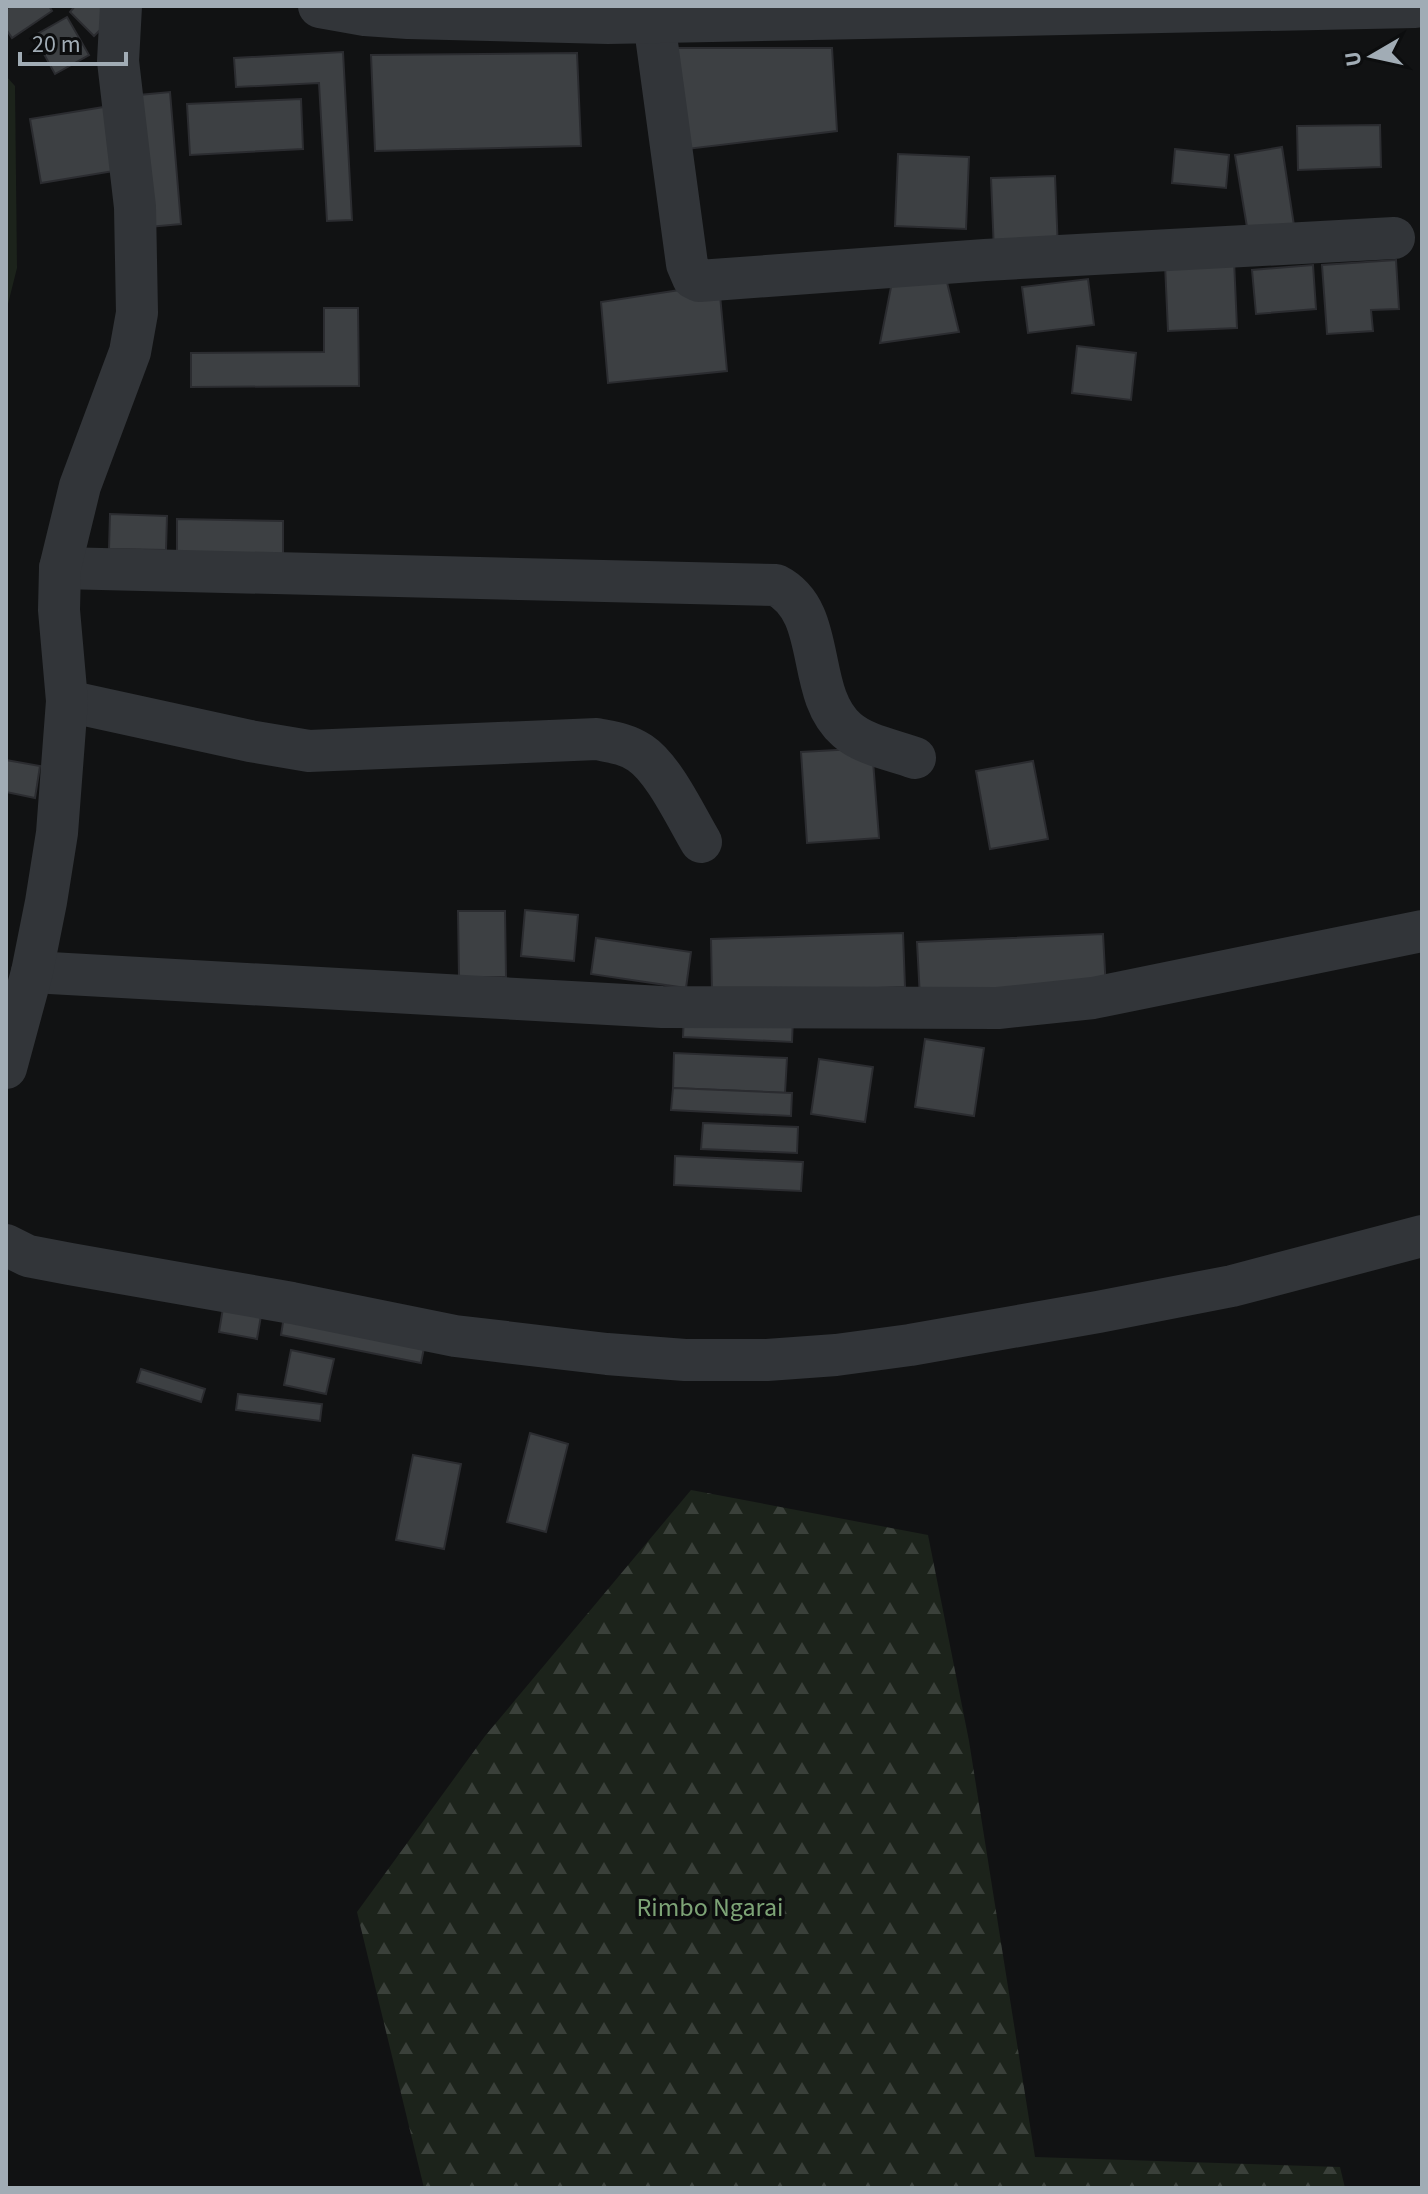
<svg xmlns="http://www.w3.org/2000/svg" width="1428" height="2194" font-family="'Source Sans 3',sans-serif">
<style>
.grass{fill:#1c231b}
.forest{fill:url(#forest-firs)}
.building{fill:#3d4043;stroke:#2b2c30;stroke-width:2}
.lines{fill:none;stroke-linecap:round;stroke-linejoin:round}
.minor{stroke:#323539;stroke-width:42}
.tertiary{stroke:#323539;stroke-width:44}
.labels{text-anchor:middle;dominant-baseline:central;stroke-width:7;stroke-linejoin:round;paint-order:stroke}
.park-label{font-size:26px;fill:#7da376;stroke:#0c0d0e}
</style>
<defs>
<pattern id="forest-firs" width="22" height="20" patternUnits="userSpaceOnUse" patternTransform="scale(2)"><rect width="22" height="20" fill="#1c231b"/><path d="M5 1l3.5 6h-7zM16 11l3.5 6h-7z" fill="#3a403a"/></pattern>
</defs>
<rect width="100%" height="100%" fill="#111213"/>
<polygon class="grass" points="6,76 15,86 17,268 6,312"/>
<polygon class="forest" points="691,1490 928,1535 969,1741 1035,2157 1340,2167 1345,2188 424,2188 357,1912 485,1736"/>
<g class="building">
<polygon points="11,6 49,6 52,11 12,38 6,29 6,9"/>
<polygon points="75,6 108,6 116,14 94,36 70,12"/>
<polygon points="67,17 89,55 55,74 34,36"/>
<polygon points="676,48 832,48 837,131 679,150"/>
<polygon points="343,52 352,220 327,221 319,83 236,87 234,58"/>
<polygon points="577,53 581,146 375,151 371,55"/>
<polygon points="170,92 181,224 149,227 139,95"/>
<polygon points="301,99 303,149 190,155 187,104"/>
<polygon points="116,105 126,169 41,183 30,119"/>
<polygon points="1380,125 1381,167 1298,170 1297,126"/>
<polygon points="1282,147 1295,232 1249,239 1235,155"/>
<polygon points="1175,149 1229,155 1226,188 1172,183"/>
<polygon points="898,154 969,157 966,229 895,226"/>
<polygon points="1055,176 1058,250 994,252 991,178"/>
<polygon points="1234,260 1237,328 1168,331 1165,264"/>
<polygon points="1396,260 1399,309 1371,310 1373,331 1327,334 1322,265"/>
<polygon points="1313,265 1316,309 1256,314 1252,270"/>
<polygon points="945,274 959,332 880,343 892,282"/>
<polygon points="1088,279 1094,325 1028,333 1022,287"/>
<polygon points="719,284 727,371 608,383 601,302"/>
<polygon points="324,308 358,308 359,386 191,387 191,353 324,352"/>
<polygon points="1077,346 1136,353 1131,400 1072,393"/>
<polygon points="110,514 167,516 166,550 109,549"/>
<polygon points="177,519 283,521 283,554 177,553"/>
<polygon points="872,748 879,838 807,843 801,752"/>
<polygon points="6,760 40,766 35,798 6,792"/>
<polygon points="1033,761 1048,839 990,849 976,771"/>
<polygon points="525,910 578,915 574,961 521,956"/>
<polygon points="458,911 505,911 506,977 459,977"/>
<polygon points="903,933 905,987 712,994 711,939"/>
<polygon points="1103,934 1106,990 920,998 917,942"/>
<polygon points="596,938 691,952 686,988 591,974"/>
<polygon points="684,1014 793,1018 792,1042 683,1037"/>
<polygon points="925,1039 984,1048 974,1116 915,1107"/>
<polygon points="674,1053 787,1058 785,1093 673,1088"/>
<polygon points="819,1059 873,1067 865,1122 811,1114"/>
<polygon points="673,1088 792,1093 791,1116 671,1110"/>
<polygon points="703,1123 798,1127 797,1153 701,1149"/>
<polygon points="675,1156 803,1162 801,1191 674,1185"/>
<polygon points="224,1302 262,1310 257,1339 219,1332"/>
<polygon points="285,1310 426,1338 421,1363 281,1335"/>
<polygon points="291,1350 334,1359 326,1394 284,1385"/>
<polygon points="141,1369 205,1389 201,1402 137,1382"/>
<polygon points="238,1394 322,1404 320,1421 236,1410"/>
<polygon points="530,1433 568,1444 546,1532 507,1522"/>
<polygon points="413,1455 461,1464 444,1549 396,1540"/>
</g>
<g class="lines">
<g class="minor">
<polyline points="654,21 687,264 693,278 699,281 985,260 1394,238"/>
<path d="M60,568L776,585C829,612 804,693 847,730C864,745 893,750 915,758"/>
<path d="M67,701L250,741L309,751L597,739C612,742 627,744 640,753C664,769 686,817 701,842"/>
<polyline points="32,972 662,1007 998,1008 1093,998 1422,931"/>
<polyline points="6,1068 32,972 46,902 57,833 67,701 59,610 60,568 80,486 130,352 137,313 135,207 118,61 121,6"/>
<polyline points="6,1245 28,1256 70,1264 292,1303 455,1336 607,1354 685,1360 767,1360 836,1355 910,1345 1098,1312 1232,1286 1422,1236"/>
</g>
<polyline class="tertiary" points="320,6 365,14 408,17 608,22 1415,6"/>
</g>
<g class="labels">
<g class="park-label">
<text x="710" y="1907">Rimbo Ngarai</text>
</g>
</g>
<rect width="1428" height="2194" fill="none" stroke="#a1acb5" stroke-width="16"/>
<g transform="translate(1372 56) rotate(261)" stroke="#0c0d0e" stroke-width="6" paint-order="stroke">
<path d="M0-6L14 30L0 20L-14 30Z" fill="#a1acb5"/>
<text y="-12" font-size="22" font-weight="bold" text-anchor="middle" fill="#a1acb5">U</text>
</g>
<path d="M20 52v12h106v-12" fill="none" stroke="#a1acb5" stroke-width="4"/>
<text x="32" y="52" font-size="24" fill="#a1acb5" stroke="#0c0d0e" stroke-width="6" paint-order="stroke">20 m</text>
</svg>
